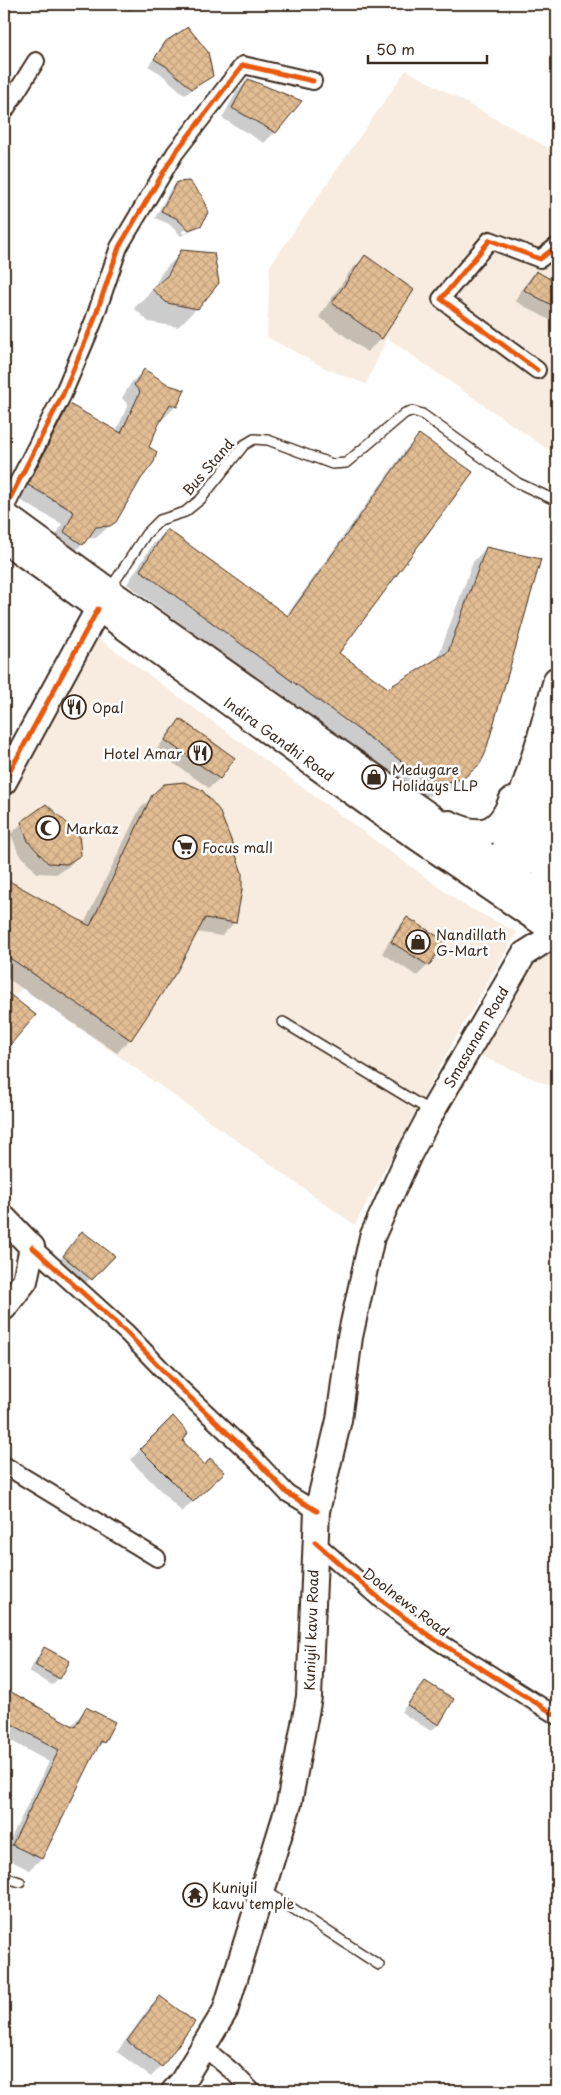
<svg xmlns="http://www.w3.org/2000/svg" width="561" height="2095" font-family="'Playpen Sans',sans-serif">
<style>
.built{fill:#f7ecdf}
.shadow{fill:#0003}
.building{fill:url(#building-cross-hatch);stroke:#3b2a1e}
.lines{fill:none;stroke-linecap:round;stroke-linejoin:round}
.lane-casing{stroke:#3b2a1e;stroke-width:12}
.street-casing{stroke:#3b2a1e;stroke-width:20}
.secondary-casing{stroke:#3b2a1e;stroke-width:28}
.primary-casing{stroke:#3b2a1e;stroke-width:30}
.lane{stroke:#fff;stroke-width:9}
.street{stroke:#fff;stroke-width:16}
.secondary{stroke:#fff;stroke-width:24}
.primary{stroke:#fff;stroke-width:26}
.cycleway-casing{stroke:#fff;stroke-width:8}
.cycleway{stroke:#e8590c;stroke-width:5}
.labels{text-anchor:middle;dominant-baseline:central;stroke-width:5;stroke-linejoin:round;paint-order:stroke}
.street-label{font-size:14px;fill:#3b2a1e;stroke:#fff}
.poi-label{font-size:14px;fill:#3b2a1e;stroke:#fff;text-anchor:start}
</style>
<defs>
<pattern id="building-cross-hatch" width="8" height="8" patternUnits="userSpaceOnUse" patternTransform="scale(1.25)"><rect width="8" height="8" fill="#e3be94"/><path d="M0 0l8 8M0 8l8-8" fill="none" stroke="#c4a37f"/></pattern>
</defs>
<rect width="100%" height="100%" fill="#fff"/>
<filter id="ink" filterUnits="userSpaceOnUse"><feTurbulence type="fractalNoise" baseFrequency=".02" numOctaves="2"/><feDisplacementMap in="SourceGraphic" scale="10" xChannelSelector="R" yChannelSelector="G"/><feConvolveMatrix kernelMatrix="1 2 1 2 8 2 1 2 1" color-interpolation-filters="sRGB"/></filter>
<g filter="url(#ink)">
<g class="built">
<polygon points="406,70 551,149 557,142 557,456 387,338 366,384 327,369 267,337 270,266"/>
<polygon points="98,638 462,904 517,932 447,1053 355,1225 23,988 4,1005 4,805"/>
<polygon points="555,951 557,952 557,1089 476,1054 522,972"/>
</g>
<g class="shadow">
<polygon points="124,4 144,4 129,11"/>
<polygon points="167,42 212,75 185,95 160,73 148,66"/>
<polygon points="248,81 275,132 264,143 222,118 237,91"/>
<polygon points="178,183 201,224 198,227 198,225 182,231 183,234 197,228 181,236 169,224 155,218 170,190"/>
<polygon points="182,252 197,308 178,327 149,322 134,308 152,290 163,271"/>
<polygon points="365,257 412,290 381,339 367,352 319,317 351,270"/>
<polygon points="557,267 557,324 515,301 526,283 536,272 547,279"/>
<polygon points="144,370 176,406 163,419 161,418 148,447 140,478 115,521 96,538 86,539 70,557 52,544 62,524 16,498 57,418 69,406 116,431 128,405 122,398 131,383"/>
<polygon points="420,435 338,653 388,689 437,660 473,562 486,548 465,777 449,791 429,796 409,791 127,584 153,544 167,531 286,616 406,449"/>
<polygon points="180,721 220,778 209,788 156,751 170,731"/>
<polygon points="153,796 235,922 221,936 196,932 176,970 130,1039 117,1053 4,976 4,880 84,924 139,810"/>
<polygon points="22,823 79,855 69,866 56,874 37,873 18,852 11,834"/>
<polygon points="407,919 428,965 417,976 382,953 397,929"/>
<polygon points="5,993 34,1015 4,1050 4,994"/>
<polygon points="82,1233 113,1256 80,1289 54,1267"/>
<polygon points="173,1418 181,1441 203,1466 210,1459 212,1482 182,1512 130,1460"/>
<polygon points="44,1649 59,1678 52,1685 29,1672 38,1656"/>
<polygon points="425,1682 453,1699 438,1725 431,1731 401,1712"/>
<polygon points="4,1690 71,1726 86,1709 113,1723 103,1742 95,1751 41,1859 29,1870 4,1857 4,1852 49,1762 4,1737"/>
<polygon points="4,1829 8,1831 4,1838"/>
<polygon points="160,1998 161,2066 151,2077 117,2052 149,2008"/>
<polygon points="300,2083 314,2091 292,2091"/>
</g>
<g class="building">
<polygon points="188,27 208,52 213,76 192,89 167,67 154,59 166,41"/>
<polygon points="248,79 302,101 276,133 232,108"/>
<polygon points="189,181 202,196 208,212 202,225 189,230 176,218 161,211 177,182"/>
<polygon points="181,250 214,253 219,283 198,309 167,303 152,289 168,275"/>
<polygon points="365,255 414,290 382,339 332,303"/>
<polygon points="536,271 557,283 557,308 524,290"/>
<polygon points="144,369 169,385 185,390 177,407 170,404 159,424 149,447 157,452 154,462 141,479 116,522 110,526 96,527 83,545 64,532 74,512 28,485 69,404 121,433 140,392 134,385"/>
<polygon points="419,434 473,472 339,653 388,688 448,652 486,547 541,559 485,754 480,764 464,778 444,783 423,777 140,570 167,529 288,616"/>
<polygon points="180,719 235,758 220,779 165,740"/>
<polygon points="184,782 202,790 219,810 231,840 242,873 242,890 236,923 205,918 177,971 131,1040 4,954 4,878 90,926 152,795 164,784"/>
<polygon points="46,804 79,834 81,855 67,864 48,863 28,841 21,822"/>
<polygon points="407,917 445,941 429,966 391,942"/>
<polygon points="4,990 36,1015 4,1052"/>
<polygon points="82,1231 115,1256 92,1280 63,1256"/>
<polygon points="173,1416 188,1433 183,1441 205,1465 210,1458 225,1472 193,1502 140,1449"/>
<polygon points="44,1647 70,1661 60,1679 35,1665"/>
<polygon points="425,1681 454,1699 439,1725 407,1705"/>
<polygon points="4,1688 75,1727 86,1707 115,1722 104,1743 101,1741 42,1859 12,1845 59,1750 4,1720"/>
<polygon points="160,1996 195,2022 162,2067 127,2041"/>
</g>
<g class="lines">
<g class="lane-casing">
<g id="lane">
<polyline points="110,589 146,534 160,520 185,512 201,499 244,445 254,439 268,440 332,464 346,463 405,413 412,411 422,414 518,483 557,501"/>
<polyline points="283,1022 432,1112"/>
<polyline points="4,1877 20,1882"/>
<polyline points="263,1889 379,1965"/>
</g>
</g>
<g class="street-casing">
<g id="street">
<polyline points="4,112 36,61"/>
<polyline points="537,370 441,299 490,240 540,259 557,246"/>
<polyline points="4,510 63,394 93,323 119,247 175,153 243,65 313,81"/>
<polyline points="32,1247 127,1333 177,1385 255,1459 287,1493 317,1511"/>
<polyline points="4,1465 157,1558"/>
<polyline points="315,1542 381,1600 428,1635 557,1716"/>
<polyline points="203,2047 233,2072 252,2091"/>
</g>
</g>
<g class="secondary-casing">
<g id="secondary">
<polyline points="4,782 98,609"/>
<polyline points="4,1218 32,1247 25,1281 4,1308"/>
<polyline points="174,2091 182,2082 225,2011 289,1804 309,1697 317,1511 339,1420 350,1337 372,1237 409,1155 432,1112 524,954 557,933"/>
</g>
</g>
<g class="primary-casing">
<g id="primary">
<polyline points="4,515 108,591 557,906"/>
<polyline points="4,539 381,812 557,932"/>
<polyline points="551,818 544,866 557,891"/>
<path d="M449,824C481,839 499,835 512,801"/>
<polyline points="498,881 500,866 539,744 557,680"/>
<polyline points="504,886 517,878 557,761"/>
</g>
</g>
<use href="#lane" class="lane"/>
<use href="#street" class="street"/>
<use href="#secondary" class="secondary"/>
<use href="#primary" class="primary"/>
<g class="cycleway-casing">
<g id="cycleway">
<polyline points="537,370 441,299 490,240 540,259 557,246"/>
<polyline points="4,510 63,394 93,323 119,247 175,153 243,65 313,81"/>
<polyline points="4,782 98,609"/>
<polyline points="32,1247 127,1333 177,1385 255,1459 287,1493 317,1511"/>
<polyline points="315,1542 381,1600 428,1635 557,1716"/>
</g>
</g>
<use href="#cycleway" class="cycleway"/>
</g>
</g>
<defs>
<g id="restaurant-ring" transform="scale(1.25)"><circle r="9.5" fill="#fff" stroke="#3b2a1e" stroke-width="1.5"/><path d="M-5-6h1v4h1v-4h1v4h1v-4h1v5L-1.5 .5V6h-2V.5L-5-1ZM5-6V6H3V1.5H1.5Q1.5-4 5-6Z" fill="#3b2a1e"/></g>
<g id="shop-ring" transform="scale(1.25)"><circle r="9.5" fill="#fff" stroke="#3b2a1e" stroke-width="1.5"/><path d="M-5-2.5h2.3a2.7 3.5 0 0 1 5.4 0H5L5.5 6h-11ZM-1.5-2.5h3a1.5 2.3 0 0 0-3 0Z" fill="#3b2a1e"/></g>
<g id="mosque-ring" transform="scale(1.25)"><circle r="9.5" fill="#fff" stroke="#3b2a1e" stroke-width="1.5"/><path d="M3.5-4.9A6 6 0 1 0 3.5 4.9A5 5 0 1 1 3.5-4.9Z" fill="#3b2a1e"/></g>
<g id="supermarket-ring" transform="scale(1.25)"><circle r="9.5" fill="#fff" stroke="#3b2a1e" stroke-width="1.5"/><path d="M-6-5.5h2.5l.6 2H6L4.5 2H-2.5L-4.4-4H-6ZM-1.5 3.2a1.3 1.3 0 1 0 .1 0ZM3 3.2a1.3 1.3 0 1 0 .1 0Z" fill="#3b2a1e"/></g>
<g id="temple-ring" transform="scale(1.25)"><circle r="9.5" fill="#fff" stroke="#3b2a1e" stroke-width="1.5"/><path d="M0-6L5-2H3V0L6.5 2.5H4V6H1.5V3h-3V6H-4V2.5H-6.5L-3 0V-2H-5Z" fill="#3b2a1e"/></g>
</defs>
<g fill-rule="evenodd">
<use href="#restaurant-ring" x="74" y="707"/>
<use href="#restaurant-ring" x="200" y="753"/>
<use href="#shop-ring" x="374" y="777"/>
<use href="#mosque-ring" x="48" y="828"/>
<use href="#supermarket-ring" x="185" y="847"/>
<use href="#shop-ring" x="418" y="942"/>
<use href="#temple-ring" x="195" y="1895"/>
</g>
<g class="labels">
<g class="street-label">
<text transform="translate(208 467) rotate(-49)">Bus Stand</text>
<text transform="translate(279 739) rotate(36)">Indira Gandhi Road</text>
<text transform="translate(476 1037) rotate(-60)">Smasanam Road</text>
<text transform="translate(406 1602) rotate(37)">Doolnews Road</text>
<text transform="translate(311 1630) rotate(-88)">Kuniyil kavu Road</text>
</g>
<g class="poi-label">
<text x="92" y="707">Opal</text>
<text x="182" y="753" text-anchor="end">Hotel Amar</text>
<text x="392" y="769">Medugare<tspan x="392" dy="16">Holidays LLP</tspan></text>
<text x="66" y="828">Markaz</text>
<text x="202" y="847">Focus mall</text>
<text x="436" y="934">Nandillath<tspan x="436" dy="16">G-Mart</tspan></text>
<text x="212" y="1887">Kuniyil<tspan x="212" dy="16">kavu temple</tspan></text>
</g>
</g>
<rect width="561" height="2095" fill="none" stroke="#fff" stroke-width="20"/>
<rect x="10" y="10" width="541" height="2075" fill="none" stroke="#3b2a1e" stroke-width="2" filter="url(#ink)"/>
<path d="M368 55v8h119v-8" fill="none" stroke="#3b2a1e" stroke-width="2.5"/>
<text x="376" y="55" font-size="15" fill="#3b2a1e" stroke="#ffffff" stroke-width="4" paint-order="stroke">50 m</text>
</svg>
